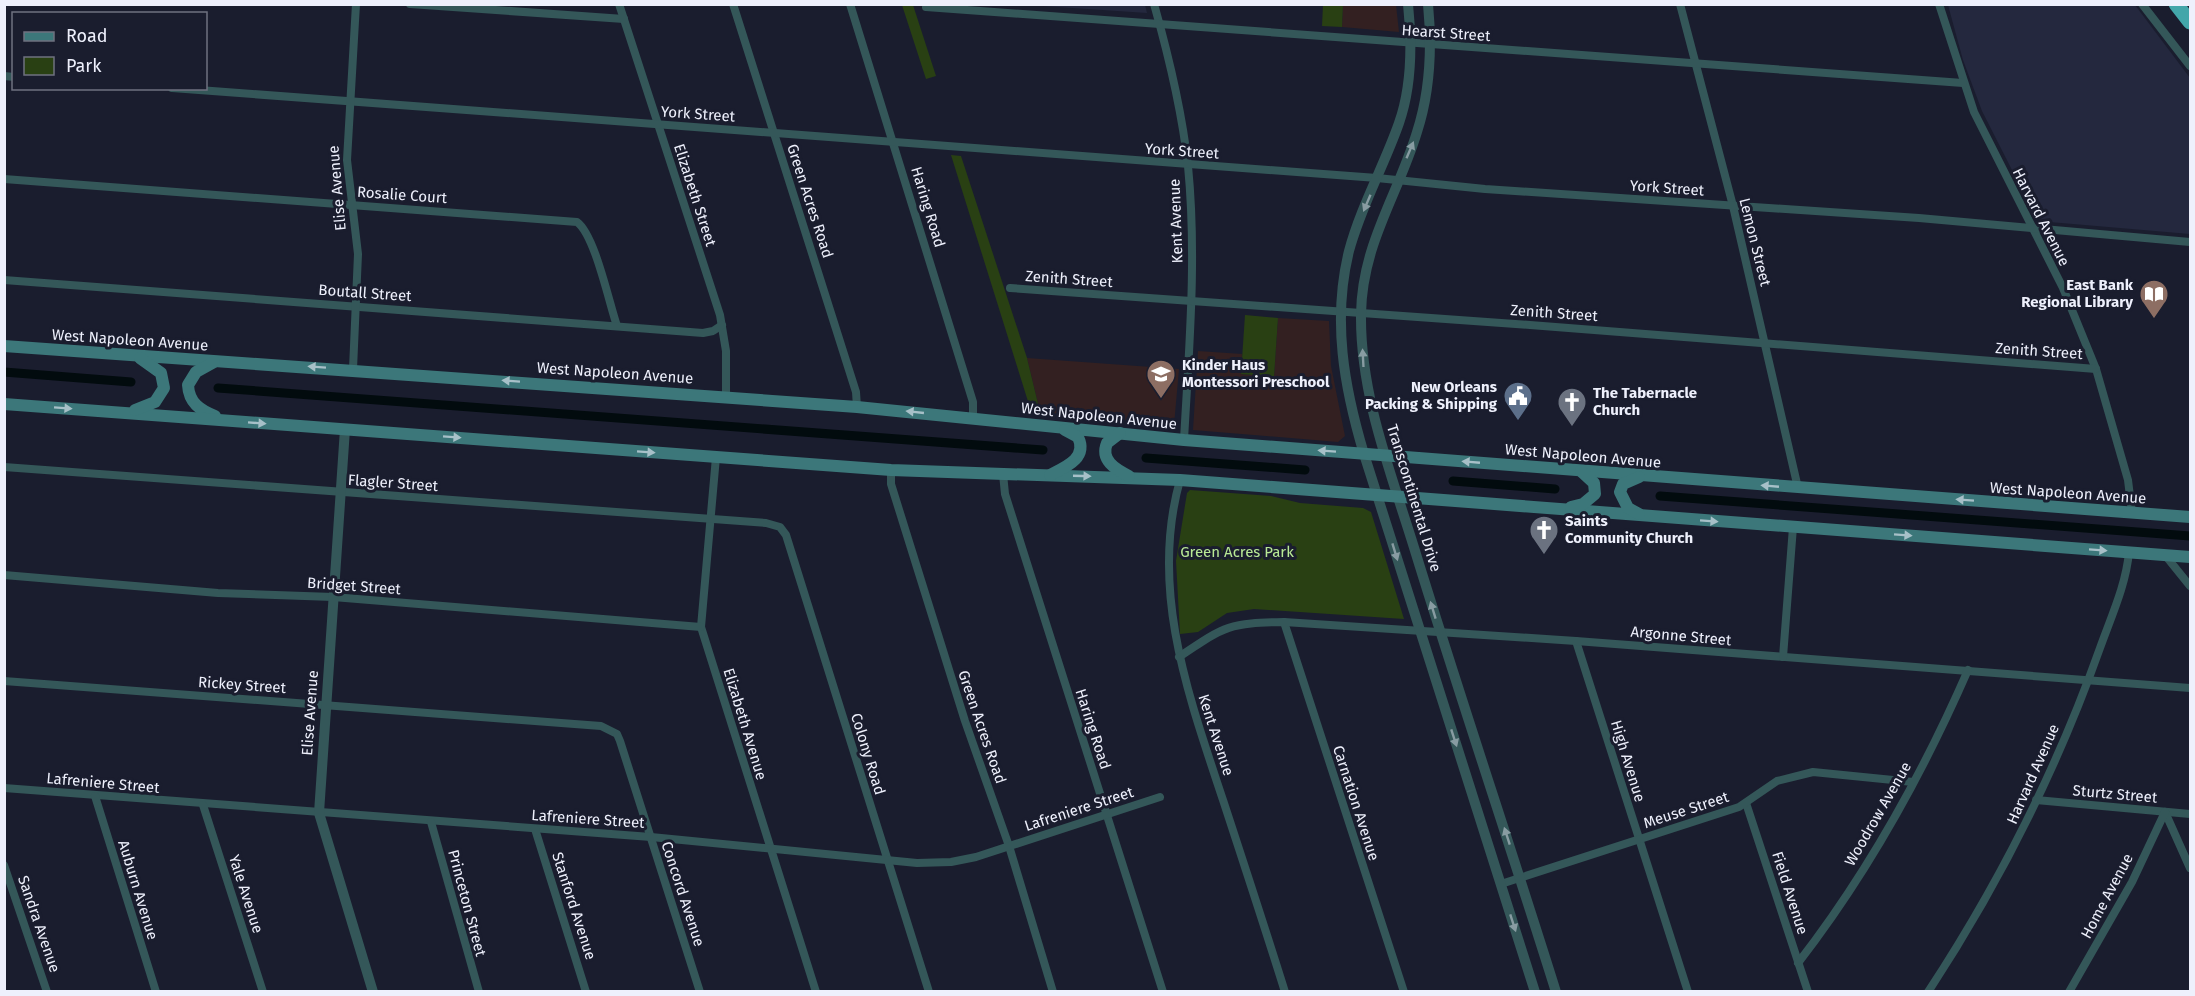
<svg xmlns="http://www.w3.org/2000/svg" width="2195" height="996" font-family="'Fira Sans',sans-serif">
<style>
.commercial{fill:#332021}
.built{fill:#24283e}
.green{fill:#294013}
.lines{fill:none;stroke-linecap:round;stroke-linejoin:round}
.canal{stroke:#020b0e;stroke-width:9}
.minor{stroke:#345759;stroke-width:8}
.tertiary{stroke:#345759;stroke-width:10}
.secondary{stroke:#3c777a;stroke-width:12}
.motorway{stroke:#43a6aa;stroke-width:15}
.oneway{fill:#889ca2}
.oneway2{fill:#a7c0c8}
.labels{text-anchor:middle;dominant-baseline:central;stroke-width:6;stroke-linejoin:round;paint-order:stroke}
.street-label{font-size:15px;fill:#eef0fc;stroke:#1a1d2e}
.poi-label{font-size:15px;font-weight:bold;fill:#eef0fc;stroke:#1a1d2e;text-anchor:start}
.park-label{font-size:15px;fill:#b9e995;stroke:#1a1d2e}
</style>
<rect width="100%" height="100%" fill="#1a1d2e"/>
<g class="commercial">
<polygon points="1343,5 1396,5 1399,32 1342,27"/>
<polygon points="1278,318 1329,321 1331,366 1345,436 1338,442 1193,430 1198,351 1242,354 1241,374 1274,377"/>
<polygon points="1027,358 1179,369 1174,425 1040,412"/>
</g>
<g class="built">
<polygon points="1028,5 1145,5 1147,13"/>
<polygon points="1948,5 2135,5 2190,78 2190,234 2038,221 1982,111 1963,60"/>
</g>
<g class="green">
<polygon points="902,5 913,5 936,76 926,79"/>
<polygon points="1323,5 1343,5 1342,27 1322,26"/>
<polygon points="951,155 961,156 1027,358 1040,412 1031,411"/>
<polygon points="1245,315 1278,318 1274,377 1241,374"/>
<polygon points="1190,490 1271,496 1300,503 1363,508 1371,512 1404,619 1254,609 1227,613 1198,632 1180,634 1176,561 1187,493"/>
</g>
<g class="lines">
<g class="canal">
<polyline points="4,372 131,382"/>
<polyline points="218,388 1043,450"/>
<polyline points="1146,458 1305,470"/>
<polyline points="1453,481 1555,489"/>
<polyline points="1660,496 2190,536"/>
</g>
<g class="minor">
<polyline points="410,4 624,19"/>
<polyline points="619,4 720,315 726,351 726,396"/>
<polyline points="733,4 856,392 857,407"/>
<polyline points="850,4 973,402 973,418"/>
<path d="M1154,4C1169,57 1182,111 1188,166C1197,257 1189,349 1184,440"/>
<polyline points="1680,4 1733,206 1798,488"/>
<polyline points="1939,4 1974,112 2063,288 2096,369 2128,480 2132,513"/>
<polyline points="2142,4 2190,66"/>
<polyline points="926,7 1963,83"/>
<polyline points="4,76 14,77"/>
<polyline points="172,88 1377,178 1485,189 1919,218 2190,242"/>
<path d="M4,179L577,222C595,235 609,303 617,326"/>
<polyline points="4,280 703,333 713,331 722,325"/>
<polyline points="1010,288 1530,325 2096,369"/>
<polyline points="353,369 358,254 347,160 356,4"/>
<polyline points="716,457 701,627 816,992"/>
<polyline points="4,467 766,523 780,527 786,535 929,992"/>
<polyline points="891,470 891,484 965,721 1009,846 1053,992"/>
<polyline points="1003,474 1005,494 1163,992"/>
<path d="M1180,480C1149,590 1189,697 1223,800C1244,864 1265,928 1285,992"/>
<polyline points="2165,555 2190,586"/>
<polyline points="4,575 218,593 333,597 701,627"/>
<polyline points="1284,622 1404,992"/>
<polyline points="1576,641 1688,992"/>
<path d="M1179,657C1225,626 1228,623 1284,622L1576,641L2190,688"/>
<polyline points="1783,657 1793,527"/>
<polyline points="4,681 601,726 617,734 620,741 700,992"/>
<polyline points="4,788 651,837 917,863 951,862 976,857 1160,797"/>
<polyline points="95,796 156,992"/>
<polyline points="2036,800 2190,814"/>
<polyline points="1746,803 1808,992"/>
<polyline points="203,805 263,992"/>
<polyline points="2165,812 2190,868"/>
<polyline points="431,822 479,992"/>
<polyline points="535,829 586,992"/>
<polyline points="4,865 47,992"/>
<polyline points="1501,884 1739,807 1777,781 1813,772 1913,782"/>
<path d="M1798,963C1867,874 1923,773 1968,670"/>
<path d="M1928,992C1999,884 2057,769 2100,648C2111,617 2126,585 2129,552"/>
<polyline points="2069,992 2132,882 2165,812"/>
</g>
<g class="tertiary">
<path d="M1408,4C1412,42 1412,86 1399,123C1384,166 1361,206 1349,251C1332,320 1344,387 1364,454L1535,992"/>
<path d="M1428,4C1432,46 1430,92 1417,132C1398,195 1362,244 1361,314C1360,397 1392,475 1416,554C1461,700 1510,845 1556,992"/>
<polyline points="345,429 319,813 373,992"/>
</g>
<g class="secondary">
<polyline points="4,346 857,407 1184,440 2190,517"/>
<path d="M214,362L196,372L188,385C189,403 200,410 215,416"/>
<polyline points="4,404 891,470 1180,480 2190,557"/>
<polyline points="135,410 155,402 164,388 161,373 140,358"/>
<path d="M1120,433L1107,443C1100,460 1115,469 1129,476"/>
<path d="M1050,475C1066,467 1088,458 1078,437L1065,430"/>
<polyline points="1571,507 1583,504 1595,494 1594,483 1581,471"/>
<polyline points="1639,514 1628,508 1620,492 1623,484 1639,477"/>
</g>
<polyline class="motorway" points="2176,4 2190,22"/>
</g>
<defs><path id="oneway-solid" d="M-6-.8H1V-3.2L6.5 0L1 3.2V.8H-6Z" transform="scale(1.5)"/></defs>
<g class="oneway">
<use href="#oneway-solid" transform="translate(1410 150) rotate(-67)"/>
<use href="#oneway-solid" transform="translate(1367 203) rotate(113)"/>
<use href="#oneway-solid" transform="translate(1363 358) rotate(-93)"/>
<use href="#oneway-solid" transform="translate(1395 552) rotate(73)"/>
<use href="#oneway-solid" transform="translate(1433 610) rotate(-107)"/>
<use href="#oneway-solid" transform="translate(1454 738) rotate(72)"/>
<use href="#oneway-solid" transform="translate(1507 836) rotate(-108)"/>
<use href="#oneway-solid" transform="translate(1513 923) rotate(72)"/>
</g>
<g class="oneway2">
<use href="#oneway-solid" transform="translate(317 367) rotate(-176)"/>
<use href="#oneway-solid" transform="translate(511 381) rotate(-176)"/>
<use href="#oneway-solid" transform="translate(63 408) rotate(4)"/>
<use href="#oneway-solid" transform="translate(915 412) rotate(-174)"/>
<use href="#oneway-solid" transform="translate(257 423) rotate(4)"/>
<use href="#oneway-solid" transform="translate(452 437) rotate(4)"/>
<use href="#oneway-solid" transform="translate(1327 451) rotate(-176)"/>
<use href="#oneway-solid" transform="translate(646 452) rotate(4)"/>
<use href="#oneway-solid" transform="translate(1471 462) rotate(-175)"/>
<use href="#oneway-solid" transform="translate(1082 476) rotate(2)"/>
<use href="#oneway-solid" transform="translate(1770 486) rotate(-175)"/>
<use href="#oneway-solid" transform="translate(1965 500) rotate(-176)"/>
<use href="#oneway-solid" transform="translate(1709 521) rotate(4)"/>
<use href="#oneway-solid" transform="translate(1903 535) rotate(4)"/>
<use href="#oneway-solid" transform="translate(2098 550) rotate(4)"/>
</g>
<defs>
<g id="library-pin" transform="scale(1.5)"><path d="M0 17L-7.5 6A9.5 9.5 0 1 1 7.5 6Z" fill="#8d6e63" stroke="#1a1d2e"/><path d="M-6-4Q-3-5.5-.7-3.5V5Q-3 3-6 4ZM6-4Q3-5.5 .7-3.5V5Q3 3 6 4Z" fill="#fff"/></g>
<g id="school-pin" transform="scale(1.5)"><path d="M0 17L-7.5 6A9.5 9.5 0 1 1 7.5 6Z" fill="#8d6e63" stroke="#1a1d2e"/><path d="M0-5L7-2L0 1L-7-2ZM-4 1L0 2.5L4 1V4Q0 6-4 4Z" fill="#fff"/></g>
<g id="civic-pin" transform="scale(1.5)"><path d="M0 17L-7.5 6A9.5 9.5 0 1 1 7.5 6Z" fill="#5c6f8a" stroke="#1a1d2e"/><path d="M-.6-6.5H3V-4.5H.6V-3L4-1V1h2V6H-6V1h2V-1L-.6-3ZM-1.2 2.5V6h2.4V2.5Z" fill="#fff"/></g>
<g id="church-pin" transform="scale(1.5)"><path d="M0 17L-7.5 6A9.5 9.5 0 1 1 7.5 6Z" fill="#6b7280" stroke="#1a1d2e"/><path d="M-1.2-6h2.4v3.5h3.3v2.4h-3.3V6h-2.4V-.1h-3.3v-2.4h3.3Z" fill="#fff"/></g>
</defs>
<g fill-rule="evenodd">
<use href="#library-pin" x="2154" y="294"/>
<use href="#school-pin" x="1161" y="374"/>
<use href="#civic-pin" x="1518" y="396"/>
<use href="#church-pin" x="1572" y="402"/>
<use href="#church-pin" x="1544" y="530"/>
</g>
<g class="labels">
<g class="street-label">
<text transform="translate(1446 33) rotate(4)">Hearst Street</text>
<text transform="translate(698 114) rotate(4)">York Street</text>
<text transform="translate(1182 151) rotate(4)">York Street</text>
<text transform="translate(337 188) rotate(-95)">Elise Avenue</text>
<text transform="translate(1667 188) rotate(4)">York Street</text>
<text transform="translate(402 195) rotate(4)">Rosalie Court</text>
<text transform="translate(695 195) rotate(72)">Elizabeth Street</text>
<text transform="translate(810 201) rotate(72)">Green Acres Road</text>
<text transform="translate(928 207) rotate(73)">Haring Road</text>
<text transform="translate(2041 217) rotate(63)">Harvard Avenue</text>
<text transform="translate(1176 221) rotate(-92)">Kent Avenue</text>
<text transform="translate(1755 242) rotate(76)">Lemon Street</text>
<text transform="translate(1069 279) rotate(4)">Zenith Street</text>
<text transform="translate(365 293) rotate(4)">Boutall Street</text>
<text transform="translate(1554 313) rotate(4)">Zenith Street</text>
<text transform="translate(130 340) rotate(4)">West Napoleon Avenue</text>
<text transform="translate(2039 351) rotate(4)">Zenith Street</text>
<text transform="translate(615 373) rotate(4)">West Napoleon Avenue</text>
<text transform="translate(1099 416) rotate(6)">West Napoleon Avenue</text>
<text transform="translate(1583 456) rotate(5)">West Napoleon Avenue</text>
<text transform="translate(393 483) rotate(4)">Flagler Street</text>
<text transform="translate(2068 493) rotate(4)">West Napoleon Avenue</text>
<text transform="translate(1414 498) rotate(73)">Transcontinental Drive</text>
<text transform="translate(354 586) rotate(4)">Bridget Street</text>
<text transform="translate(1681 636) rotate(5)">Argonne Street</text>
<text transform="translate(242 685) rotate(4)">Rickey Street</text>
<text transform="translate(310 713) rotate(-86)">Elise Avenue</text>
<text transform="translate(745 724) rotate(73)">Elizabeth Avenue</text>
<text transform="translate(982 727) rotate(71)">Green Acres Road</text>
<text transform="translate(1093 729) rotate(72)">Haring Road</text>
<text transform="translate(1216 735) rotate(72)">Kent Avenue</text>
<text transform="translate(868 754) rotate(73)">Colony Road</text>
<text transform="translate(1628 761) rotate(73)">High Avenue</text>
<text transform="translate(2033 774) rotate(-66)">Harvard Avenue</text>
<text transform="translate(103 783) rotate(5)">Lafreniere Street</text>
<text transform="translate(2115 794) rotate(5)">Sturtz Street</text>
<text transform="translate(1356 803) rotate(72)">Carnation Avenue</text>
<text transform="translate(1079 809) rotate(-18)">Lafreniere Street</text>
<text transform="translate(1686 810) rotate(-18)">Meuse Street</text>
<text transform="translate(1878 814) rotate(-60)">Woodrow Avenue</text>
<text transform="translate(588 819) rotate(4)">Lafreniere Street</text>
<text transform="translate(138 890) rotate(73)">Auburn Avenue</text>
<text transform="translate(1790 893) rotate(72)">Field Avenue</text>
<text transform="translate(246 894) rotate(72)">Yale Avenue</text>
<text transform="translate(683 894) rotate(72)">Concord Avenue</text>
<text transform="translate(2107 896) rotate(-62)">Home Avenue</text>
<text transform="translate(467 903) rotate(75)">Princeton Street</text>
<text transform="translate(574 906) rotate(72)">Stanford Avenue</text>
<text transform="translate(39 924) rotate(71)">Sandra Avenue</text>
</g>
<g class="poi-label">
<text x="2133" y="285" text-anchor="end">East Bank<tspan x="2133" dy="17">Regional Library</tspan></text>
<text x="1182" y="365">Kinder Haus<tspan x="1182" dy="17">Montessori Preschool</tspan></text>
<text x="1497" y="387" text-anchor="end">New Orleans<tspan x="1497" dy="17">Packing &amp; Shipping</tspan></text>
<text x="1593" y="393">The Tabernacle<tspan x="1593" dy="17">Church</tspan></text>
<text x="1565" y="521">Saints<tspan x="1565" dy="17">Community Church</tspan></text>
</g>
<g class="park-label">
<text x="1237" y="552">Green Acres Park</text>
</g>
</g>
<rect width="2195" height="996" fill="none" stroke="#eef0fc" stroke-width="12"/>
<rect x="12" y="12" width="195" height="78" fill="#1a1d2e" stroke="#6f7180" stroke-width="1.5"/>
<rect x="24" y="32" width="30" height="9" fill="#3c777a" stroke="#6f7180" stroke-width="1.5"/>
<text x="66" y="42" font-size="18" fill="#eef0fc">Road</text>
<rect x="24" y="57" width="30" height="18" fill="#294013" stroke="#6f7180" stroke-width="1.5"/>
<text x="66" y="72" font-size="18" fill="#eef0fc">Park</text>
</svg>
